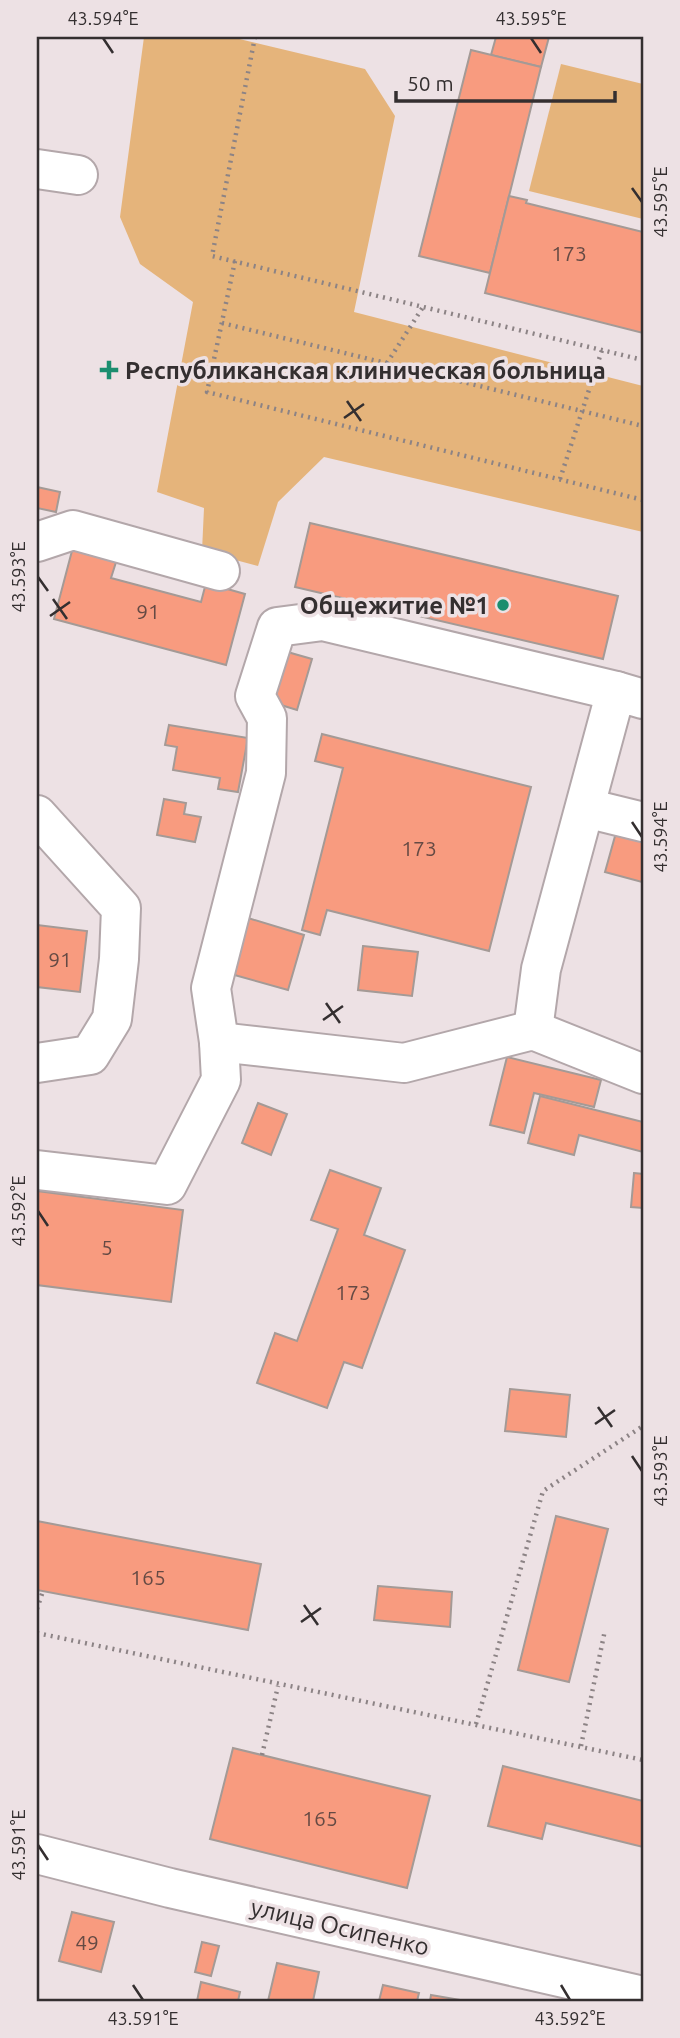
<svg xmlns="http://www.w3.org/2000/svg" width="680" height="2038" font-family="Ubuntu,sans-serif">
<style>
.green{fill:#e5b47b}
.building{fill:#f89b7f;stroke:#a49a96;stroke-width:2}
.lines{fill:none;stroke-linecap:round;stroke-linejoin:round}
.minor-casing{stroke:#b3a7aa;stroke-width:42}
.path{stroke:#8c8385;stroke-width:4.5;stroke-dasharray:2 5;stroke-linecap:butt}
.minor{stroke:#fff;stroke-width:38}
.ticks{fill:none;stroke:#342f30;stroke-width:2.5}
.poi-dot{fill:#1b8e6f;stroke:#ede1e4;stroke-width:2.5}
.labels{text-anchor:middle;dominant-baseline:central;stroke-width:7;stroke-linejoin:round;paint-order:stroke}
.number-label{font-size:21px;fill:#654a44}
.poi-label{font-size:24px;font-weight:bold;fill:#342f30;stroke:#ede1e4;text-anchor:start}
.street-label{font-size:24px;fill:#342f30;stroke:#ede1e4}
.neatline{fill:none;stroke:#342f30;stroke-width:2.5}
.ticks-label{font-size:18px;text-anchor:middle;fill:#342f30}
</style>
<rect width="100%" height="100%" fill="#ede1e4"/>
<g class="green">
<polygon points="144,37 231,37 365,69 395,116 354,312 643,386 643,532 324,457 278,502 258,566 202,551 204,508 157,492 193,302 140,264 120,217"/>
<polygon points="561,64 643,84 643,219 529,191"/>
</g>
<g class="building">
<polygon points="496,37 549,37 541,67 491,55"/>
<polygon points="471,50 541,67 490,273 419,256"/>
<polygon points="509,196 527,200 526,203 643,232 643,333 485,293"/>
<polygon points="37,487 60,492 56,512 37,508"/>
<polygon points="310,523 618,596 603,659 295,587"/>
<polygon points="73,547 117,559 111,578 201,602 206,583 245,594 226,665 54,619"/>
<polygon points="284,651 312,659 297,710 268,701"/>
<polygon points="169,725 248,738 238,792 218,789 220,778 173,770 177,747 165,745"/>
<polygon points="322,734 531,787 489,951 327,910 320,935 302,930 343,768 315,761"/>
<polygon points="164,799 186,803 184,814 201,817 195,842 157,835"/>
<polygon points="617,829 643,836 642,882 605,872"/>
<polygon points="248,918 304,935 288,990 231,974"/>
<polygon points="37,925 87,931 80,992 37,987"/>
<polygon points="363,946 418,952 412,996 358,990"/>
<polygon points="507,1057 601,1080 594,1107 534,1093 524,1133 490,1125"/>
<polygon points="540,1096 643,1122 643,1152 579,1135 574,1155 528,1143"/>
<polygon points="258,1103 287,1114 271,1155 242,1143"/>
<polygon points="330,1170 381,1188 364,1235 405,1250 362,1368 344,1362 327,1408 257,1383 275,1333 297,1341 338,1229 311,1220"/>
<polygon points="634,1173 643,1174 643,1208 631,1207"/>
<polygon points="37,1191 183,1210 171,1302 37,1285"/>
<polygon points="510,1389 570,1395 566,1437 505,1431"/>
<polygon points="556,1516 608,1529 569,1682 518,1670"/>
<polygon points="37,1521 261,1564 248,1630 37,1590"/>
<polygon points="378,1586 452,1592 450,1627 374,1620"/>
<polygon points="233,1748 430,1796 407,1888 210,1839"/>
<polygon points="503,1766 643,1801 643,1847 546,1823 542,1839 488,1826"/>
<polygon points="72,1912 114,1922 101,1972 59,1961"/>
<polygon points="202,1942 219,1946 211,1976 195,1972"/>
<polygon points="277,1963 319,1972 313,2001 268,2001"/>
<polygon points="201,1982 240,1992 238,2001 197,2001"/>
<polygon points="383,1985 419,1993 417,2001 379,2001"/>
<polygon points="431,1995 466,2001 430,2001"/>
</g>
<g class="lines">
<g class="minor-casing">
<g id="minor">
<polyline points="37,169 78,175"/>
<polyline points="37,542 73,530 220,571"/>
<polyline points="586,808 643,822"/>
<polyline points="37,815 121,908 119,959 112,1019 90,1055 37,1063"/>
<polyline points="533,1030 541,969 616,691 643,699"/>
<polyline points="219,1042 404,1063 533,1030 643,1074"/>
<polyline points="37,1170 167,1185 221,1080 219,1042 211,988 266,773 267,718 255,696 277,627 323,621 616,691"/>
<polyline points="37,1854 170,1888 643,1996"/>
</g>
</g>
<g class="path">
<polyline points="255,37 212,256 643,360"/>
<polyline points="235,261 207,392 643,500"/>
<polyline points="222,323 643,426"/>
<polyline points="387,363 423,307"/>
<polyline points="560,479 602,350"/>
<polyline points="37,1609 43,1591"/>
<polyline points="37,1633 643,1760"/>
<polyline points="476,1724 543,1491 643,1426"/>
<polyline points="581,1746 605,1630"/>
<polyline points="262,1755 278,1686"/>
</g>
<use href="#minor" class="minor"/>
</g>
<path class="ticks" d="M103,38L113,53M531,38L541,53M632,188L642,202M347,401L361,421M344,418L364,404M38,577L48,591M53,599L67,619M50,616L70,602M632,822L642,837M326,1003L340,1023M323,1020L343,1006M38,1211L48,1226M598,1407L612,1427M595,1424L615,1410M632,1456L642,1471M304,1605L318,1625M301,1622L321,1608M38,1845L48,1860M133,1985L143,2000M561,1985L570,2000"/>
<g class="poi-dot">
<path d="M105.5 359.5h7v7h7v7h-7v7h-7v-7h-7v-7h7z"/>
<circle cx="503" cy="605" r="7"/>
</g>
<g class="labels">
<g class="number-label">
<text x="569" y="253">173</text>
<text x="148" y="611">91</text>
<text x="419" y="848">173</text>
<text x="60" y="959">91</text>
<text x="107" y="1247">5</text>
<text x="353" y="1292">173</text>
<text x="148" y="1577">165</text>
<text x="320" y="1818">165</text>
<text x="87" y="1942">49</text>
</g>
<g class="poi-label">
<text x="125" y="370">Республиканская клиническая больница</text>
<text x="489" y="605" text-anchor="end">Общежитие №1</text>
</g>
<g class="street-label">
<text transform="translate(340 1927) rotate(13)">улица Осипенко</text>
</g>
</g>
<rect width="680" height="2038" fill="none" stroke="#ede1e4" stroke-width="77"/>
<path d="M396 91v10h219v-10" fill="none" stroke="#342f30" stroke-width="3.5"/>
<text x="407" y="91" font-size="21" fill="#342f30" stroke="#ede1e4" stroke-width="5" paint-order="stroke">50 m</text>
<rect x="38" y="38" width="604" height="1962" class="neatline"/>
<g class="ticks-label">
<text x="103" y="25">43.594°E</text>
<text x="531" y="25">43.595°E</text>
<text transform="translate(661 202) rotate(-90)" y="6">43.595°E</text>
<text transform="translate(19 577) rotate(-90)" y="6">43.593°E</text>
<text transform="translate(661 837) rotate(-90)" y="6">43.594°E</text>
<text transform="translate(19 1211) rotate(-90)" y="6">43.592°E</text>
<text transform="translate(661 1471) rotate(-90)" y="6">43.593°E</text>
<text transform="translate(19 1845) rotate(-90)" y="6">43.591°E</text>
<text x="143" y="2025">43.591°E</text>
<text x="570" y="2025">43.592°E</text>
</g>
</svg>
